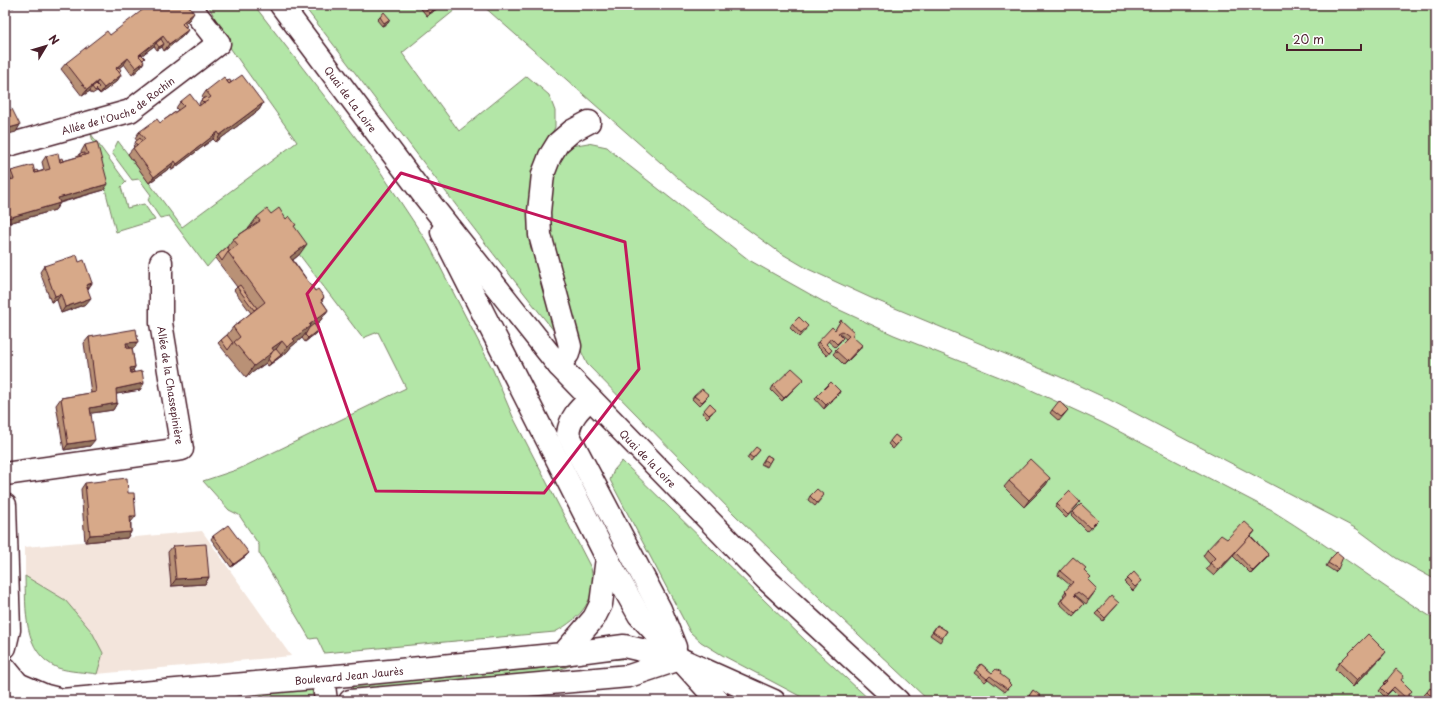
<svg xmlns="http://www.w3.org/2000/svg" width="1441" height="706" font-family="'Playpen Sans',sans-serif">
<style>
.built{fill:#f3e5dc}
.green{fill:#b3e6a7;stroke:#7e8269}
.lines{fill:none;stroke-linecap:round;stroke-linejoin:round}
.minor-casing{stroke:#4a1f2b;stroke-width:25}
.major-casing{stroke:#4a1f2b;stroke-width:25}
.minor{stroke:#fff;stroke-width:22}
.major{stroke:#fff;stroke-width:22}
.wall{fill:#b99176;stroke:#4a1f2b}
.shaded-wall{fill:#967660;stroke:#4a1f2b}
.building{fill:#d7a989;stroke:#4a1f2b}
.marked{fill:none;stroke:#c2185b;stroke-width:3;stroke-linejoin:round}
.labels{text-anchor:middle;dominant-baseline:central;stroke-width:3;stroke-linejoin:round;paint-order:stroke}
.street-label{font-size:10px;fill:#4a1f2b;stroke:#fff}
</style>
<rect width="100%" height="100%" fill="#fff"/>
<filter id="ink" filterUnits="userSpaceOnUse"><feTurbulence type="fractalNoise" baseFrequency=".025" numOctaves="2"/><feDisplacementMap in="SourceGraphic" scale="8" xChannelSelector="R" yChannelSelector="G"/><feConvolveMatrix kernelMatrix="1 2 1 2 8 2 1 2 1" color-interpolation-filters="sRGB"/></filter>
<g filter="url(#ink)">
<polygon class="built" points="202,531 291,656 97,674 103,653 65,600 25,576 25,547"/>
<g class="green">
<path d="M208,5H254L336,111L376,165L429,245L493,370L513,417L591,568C598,599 581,618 555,632L324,653L317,638L310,639L259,553V545L239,515L229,510L203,481L239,469L406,388L378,332L363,338L361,336L286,237L215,258L207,267L169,216L160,218L148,200L151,195L139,179L132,180L112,153L118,141L182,227L297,142L231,49Z"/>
<path d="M303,5H418L427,16L442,5H450L455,10L402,53L459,131L527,76L549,95L555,111V127L534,173L558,336C471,227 388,115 303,5Z"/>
<polygon points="482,5 1436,5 1436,580 1396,558 1357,529 1108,399 1058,376 871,298 808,269 779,252 686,185"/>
<polygon points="91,134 126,182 121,187 127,208 144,204 155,220 116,232"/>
<path d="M588,143L607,147L618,157L749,260L831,306L894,335L1027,388L1103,423L1274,512C1329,546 1381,586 1436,620V701H929L824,602L734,514L587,364L569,324L553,273L549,193L560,157L571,146Z"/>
<polygon points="622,461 809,644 871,701 809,701 722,655 701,642 690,632 610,480 614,470"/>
<path d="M25,576L65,600L92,632L103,653L97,674C85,672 70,672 58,668C22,653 26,608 25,576Z"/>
<polygon points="622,653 622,659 580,662 553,672 468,682 467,675 537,669"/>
<polygon points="465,676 465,683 353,691 352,684"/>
<polygon points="315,688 316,695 236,701 152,701"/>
</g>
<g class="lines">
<g class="minor-casing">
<g id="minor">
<path id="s1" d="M5,146L130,111L219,43L189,5"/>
<polyline points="559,366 568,354 570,346 540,235 539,212 543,174 550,156 558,143 572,131 589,122"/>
<polyline points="5,474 182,449 161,323 161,262"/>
<polyline points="5,505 9,630 5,647"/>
<polyline points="680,659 718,701"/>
<polyline points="323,678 326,701"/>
</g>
</g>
<g class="major-casing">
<g id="major">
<path id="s2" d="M281,5L422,193L559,366L767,580L898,701"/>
<polyline points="442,232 607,558 639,615 680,659"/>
<path d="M590,399C578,410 570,418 568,434L660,609L675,647"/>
<polyline points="563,654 594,618 601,604 607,558"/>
<polyline points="5,668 18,684 23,698"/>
<path id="s3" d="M18,684L46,696L62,700L348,675L563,654L624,646L680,659L774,701"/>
<polyline points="350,701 629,676 680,659"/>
</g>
</g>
<use href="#minor" class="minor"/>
<use href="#major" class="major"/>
</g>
<g class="wall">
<polygon points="10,5 16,5 13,8"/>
<polygon points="418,5 442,5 427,16"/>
<polygon points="380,17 390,19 388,23 382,26 377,20"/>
<polygon points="190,19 185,23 186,28 188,30 183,36 164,51 162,47 157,50 154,46 142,55 143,61 140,68 132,75 124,64 119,68 120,73 121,75 117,81 100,94 97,91 92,94 90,91 82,96 61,69 66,63 110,35"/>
<polygon points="227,81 231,82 263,103 259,110 216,142 213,139 172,170 171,167 149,183 128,154 134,147 133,146 137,141 135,138 139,132 160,123 178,110 176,108 180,102 199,106 201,105 199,104 201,100 203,99 202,97 206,91"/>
<polygon points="85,145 104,190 60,203 55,210 5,224 5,179 7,178 7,177 11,171 35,171 38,172 44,170 42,162 46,156 60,159 63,161 77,157 79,154 81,154 81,152"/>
<polygon points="271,214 286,219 294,226 299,255 293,260 315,291 324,297 322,301 328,310 320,321 315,325 316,333 305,342 302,338 291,347 287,352 268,366 266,363 246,377 226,353 218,343 221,340 227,335 233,327 251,313 234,290 237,287 215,258 218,255 227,247 233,239 249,228 257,217"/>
<polygon points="79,262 92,283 88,289 86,304 61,313 57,300 51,302 40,272 44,266"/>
<polygon points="841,320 852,336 860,349 844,365 833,354 846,339 840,334 841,341 835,347 828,341 826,344 832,350 827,356 816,345 818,342 835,330"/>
<polygon points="792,324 806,329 799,337 790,328"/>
<polygon points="89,337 138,342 134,348 132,348 135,367 133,370 134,372 144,383 140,390 116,394 117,403 113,410 91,413 90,446 64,450 56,405 61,398 91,393 84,343"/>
<polygon points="804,379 782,401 771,390 773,386"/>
<polygon points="840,391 838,395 824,409 815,399 817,396"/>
<polygon points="694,396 706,399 699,406 692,399"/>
<polygon points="704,410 713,412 707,418 702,413"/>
<polygon points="1052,410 1068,410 1059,421 1050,413"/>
<polygon points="895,435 901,440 893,449 888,444"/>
<polygon points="760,450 751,461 747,458 749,455"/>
<polygon points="767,455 772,458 767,467 761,464"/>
<polygon points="1009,481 1046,485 1024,507 1004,487"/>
<polygon points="85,483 131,522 131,532 127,538 85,542 81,489"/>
<polygon points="810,496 821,499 815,506 808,500"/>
<polygon points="1057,504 1078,505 1066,518 1055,507"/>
<polygon points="1073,512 1096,523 1087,531 1071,515"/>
<polygon points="1255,531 1251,536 1269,555 1267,558 1251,574 1233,556 1214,576 1206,569 1210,564 1203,556 1207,550 1227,539"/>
<polygon points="213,536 246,556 231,567 211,539"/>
<polygon points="173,546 209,577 205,584 171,586 168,552"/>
<polygon points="1332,557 1338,569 1335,572 1326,566"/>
<polygon points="1060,571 1084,571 1088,580 1097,589 1086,604 1075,595 1075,596 1084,604 1073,616 1059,603 1064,596 1063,595 1070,585 1058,575"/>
<polygon points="1127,579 1139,584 1133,591 1124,582"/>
<polygon points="1119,603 1103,621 1095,614 1098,611"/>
<polygon points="937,625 947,631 940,642 930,635"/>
<polygon points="1381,658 1353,687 1335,669 1339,663"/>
<polygon points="981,664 992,673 1000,674 1008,688 1005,692 988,679 985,682 974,673"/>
<polygon points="1387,680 1401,680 1410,694 1403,701 1392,690 1385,697 1379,691 1385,684 1384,683"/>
<polygon points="1436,687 1436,701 1431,701 1424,695 1427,692 1433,690"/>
<polygon points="1033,690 1038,701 1029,701 1027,699"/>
</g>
<g class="shaded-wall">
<polygon points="440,5 442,5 427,16 429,13"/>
<polygon points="194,13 190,19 180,27 182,23"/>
<polygon points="390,19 388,23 382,26 384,23"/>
<polygon points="188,30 183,36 164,51 169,44"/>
<polygon points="163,36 158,43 156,43 154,46 137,59 139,55"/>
<polygon points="164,44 162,47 157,50 159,47"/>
<polygon points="128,58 124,64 114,72 116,68"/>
<polygon points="144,62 140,68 132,75 136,68"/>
<polygon points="121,75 117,81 100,94 104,88"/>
<polygon points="98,81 94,87 92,87 90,91 82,96 87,90"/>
<polygon points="263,103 259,110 216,142 220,135"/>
<polygon points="20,125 16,132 5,135 5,129"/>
<polygon points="218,132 213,139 172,170 177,164"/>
<polygon points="175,161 171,167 149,183 154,177"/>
<polygon points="108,184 104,190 54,204 58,198"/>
<polygon points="60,203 55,210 5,224 5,223 8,218"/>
<polygon points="307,244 299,255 282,268 290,257"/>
<polygon points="92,283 88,289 86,285"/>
<polygon points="61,294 57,300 51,302 55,296"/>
<polygon points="91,298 86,304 61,313 65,307"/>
<polygon points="328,310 320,321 307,332 302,338 291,347 287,352 268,366 271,363 281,355 293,339 309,325"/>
<polygon points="318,330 316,333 305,342 308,338"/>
<polygon points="282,341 266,363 246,377 254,366 272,348"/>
<polygon points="138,342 134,348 124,349 126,343"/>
<polygon points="862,345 860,349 844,365 847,361"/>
<polygon points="135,367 131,373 130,368"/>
<polygon points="804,379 782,401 784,398"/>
<polygon points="144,383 140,390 111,395 116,389"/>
<polygon points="840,391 838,395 824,409 826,405"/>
<polygon points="117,403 113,410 86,414 90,408"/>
<polygon points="95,440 90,446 64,450 68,444"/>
<polygon points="1050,478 1046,485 1024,507 1029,500"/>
<polygon points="130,516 136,516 131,522 126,523"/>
<polygon points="1255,531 1250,537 1235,552 1233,556 1214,576 1218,570"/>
<polygon points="131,532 127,538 85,542 90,535"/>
<polygon points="249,553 246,556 231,567 234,564"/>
<polygon points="1269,555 1267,558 1251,574 1253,571"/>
<polygon points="209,577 205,584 171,586 176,579"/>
<polygon points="1386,652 1381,658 1353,687 1357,680"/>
</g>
<g class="building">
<polygon points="149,5 188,5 194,13 182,23 188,30 169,44 163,36 139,55 144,62 136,68 128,58 116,68 121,75 104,88 98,81 87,90 66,63 107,31 110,35"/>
<polygon points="423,5 440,5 429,13"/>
<polygon points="384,12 390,19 384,23 380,17"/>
<polygon points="184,22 187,26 185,27 182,24"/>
<polygon points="161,39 164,44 159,47 156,43"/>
<polygon points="141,54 145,58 143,60 139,56"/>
<polygon points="119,67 121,70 119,72 116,69"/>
<polygon points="242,75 263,103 220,135 218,132 177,164 175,161 154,177 133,148 145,139 139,132 157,119 160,123 184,106 180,102 190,94 199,106 211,97 206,91 224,77 229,84"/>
<polygon points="230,80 231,82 229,84 227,81"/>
<polygon points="96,84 99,87 95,91 92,87"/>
<polygon points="206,97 209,100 204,103 201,100"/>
<polygon points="5,102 9,111 5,113"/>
<polygon points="12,109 20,125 5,129 5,113"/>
<polygon points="140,138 142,141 137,145 135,142"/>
<polygon points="97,142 108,184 58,198 60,203 8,218 5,205 5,181 14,179 11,171 33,165 35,173 50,169 46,156 58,153 60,162 88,154 85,145"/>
<polygon points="85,153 85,155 80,156 79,154"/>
<polygon points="62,158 63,161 60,162 60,159"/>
<polygon points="37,170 38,172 35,173 35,171"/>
<polygon points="10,177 11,179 5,181 5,179"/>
<polygon points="279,208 286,219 289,216 296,225 294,226 307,244 290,257 315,291 318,289 324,297 321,300 328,310 309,325 310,326 293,339 295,341 287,347 282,341 272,348 274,351 254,366 234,342 240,337 233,327 265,302 228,252 238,245 233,239 260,221 257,217 267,209 271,214"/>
<polygon points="227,247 230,251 228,252 222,261 218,255"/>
<polygon points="77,255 79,262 84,260 92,283 86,285 91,298 65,307 61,294 55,296 44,266"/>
<polygon points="240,285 257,308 254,310 237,287"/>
<polygon points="799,317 808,326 801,334 792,324"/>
<polygon points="841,320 854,332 852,336 862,345 847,361 835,350 849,336 842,331 838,333 843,338 837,344 831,338 826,344 832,350 829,353 818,342 832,327 835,330"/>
<polygon points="314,324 318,330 308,338 305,335 309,328"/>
<polygon points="136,329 138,342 126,343 127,348 132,348 135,367 130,368 131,373 142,371 144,383 116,389 117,403 90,408 95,440 68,444 61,398 96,392 89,337"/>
<polygon points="227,335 233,343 228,350 221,340"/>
<polygon points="126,346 129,346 130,348 127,348"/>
<polygon points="276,349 281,355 271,363 268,359 273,351"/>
<polygon points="792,368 804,379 784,398 773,386"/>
<polygon points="133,370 134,372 131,373 131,371"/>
<polygon points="831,382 840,391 826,405 817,396"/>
<polygon points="702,389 709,395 702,402 694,396"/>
<polygon points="1059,401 1068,410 1061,417 1052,410"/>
<polygon points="710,403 716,409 709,415 704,410"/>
<polygon points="895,435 901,440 895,446 890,441"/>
<polygon points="756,447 760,450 753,458 749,455"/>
<polygon points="767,455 772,458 769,463 764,460"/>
<polygon points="1030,459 1050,478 1029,500 1009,481"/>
<polygon points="127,478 128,493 134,493 135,505 136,516 130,516 131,532 90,535 85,483"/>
<polygon points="817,489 824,495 817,503 810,496"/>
<polygon points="1070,491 1080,502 1068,515 1057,504"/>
<polygon points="1081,504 1098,520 1090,528 1073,512"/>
<polygon points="1244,521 1255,531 1218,570 1210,563 1215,558 1207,550 1221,535 1227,539"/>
<polygon points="228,525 249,553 234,564 213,536"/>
<polygon points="1250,536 1269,555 1253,571 1235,552"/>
<polygon points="206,544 209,577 176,579 173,546"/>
<polygon points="1337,552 1343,557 1338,569 1328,563 1332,557"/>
<polygon points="1073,557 1086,568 1084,570 1091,577 1088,580 1097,589 1088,600 1078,592 1074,595 1084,604 1075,613 1061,600 1067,593 1065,591 1073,582 1060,571"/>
<polygon points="1134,572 1142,581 1135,587 1127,579"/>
<polygon points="1111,596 1119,603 1105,618 1098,611"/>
<polygon points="937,625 947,631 942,638 933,632"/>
<polygon points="1368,634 1386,652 1357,680 1339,663"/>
<polygon points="981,664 992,673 996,669 1001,672 1000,674 1009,681 1008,682 1011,685 1007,689 990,676 987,679 976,670"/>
<polygon points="1396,669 1404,676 1401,680 1412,691 1406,698 1394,687 1387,694 1381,688 1388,681 1387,680"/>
<polygon points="1436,687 1436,701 1427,692 1430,688 1433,690"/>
<polygon points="1033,690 1041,696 1038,701 1036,701 1029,696"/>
</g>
</g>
<path class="marked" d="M401,173L625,242L639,369L544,493L376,491L307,294Z"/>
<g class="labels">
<g class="street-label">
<text stroke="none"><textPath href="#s2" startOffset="117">Quai de La Loire</textPath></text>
<text stroke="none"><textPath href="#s1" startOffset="121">Allée de l'Ouche de Rochin</textPath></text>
<text transform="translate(171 385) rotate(81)">Allée de la Chassepinière</text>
<text stroke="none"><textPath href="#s2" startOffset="584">Quai de la Loire</textPath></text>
<text stroke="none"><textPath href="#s3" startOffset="335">Boulevard Jean Jaurès</textPath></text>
</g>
</g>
<rect width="1441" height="706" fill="none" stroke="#fff" stroke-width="20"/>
<rect x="10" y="10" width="1421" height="686" fill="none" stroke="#4a1f2b" stroke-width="1.5" filter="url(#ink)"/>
<g transform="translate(46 46) rotate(52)" stroke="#ffffff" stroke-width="3" paint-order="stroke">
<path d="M0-3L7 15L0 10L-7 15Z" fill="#4a1f2b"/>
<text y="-6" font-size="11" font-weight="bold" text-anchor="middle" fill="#4a1f2b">N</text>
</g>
<path d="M1287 44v6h74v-6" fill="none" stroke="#4a1f2b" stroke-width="2"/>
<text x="1293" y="44" font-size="12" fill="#4a1f2b" stroke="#ffffff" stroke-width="3" paint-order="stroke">20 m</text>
</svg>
